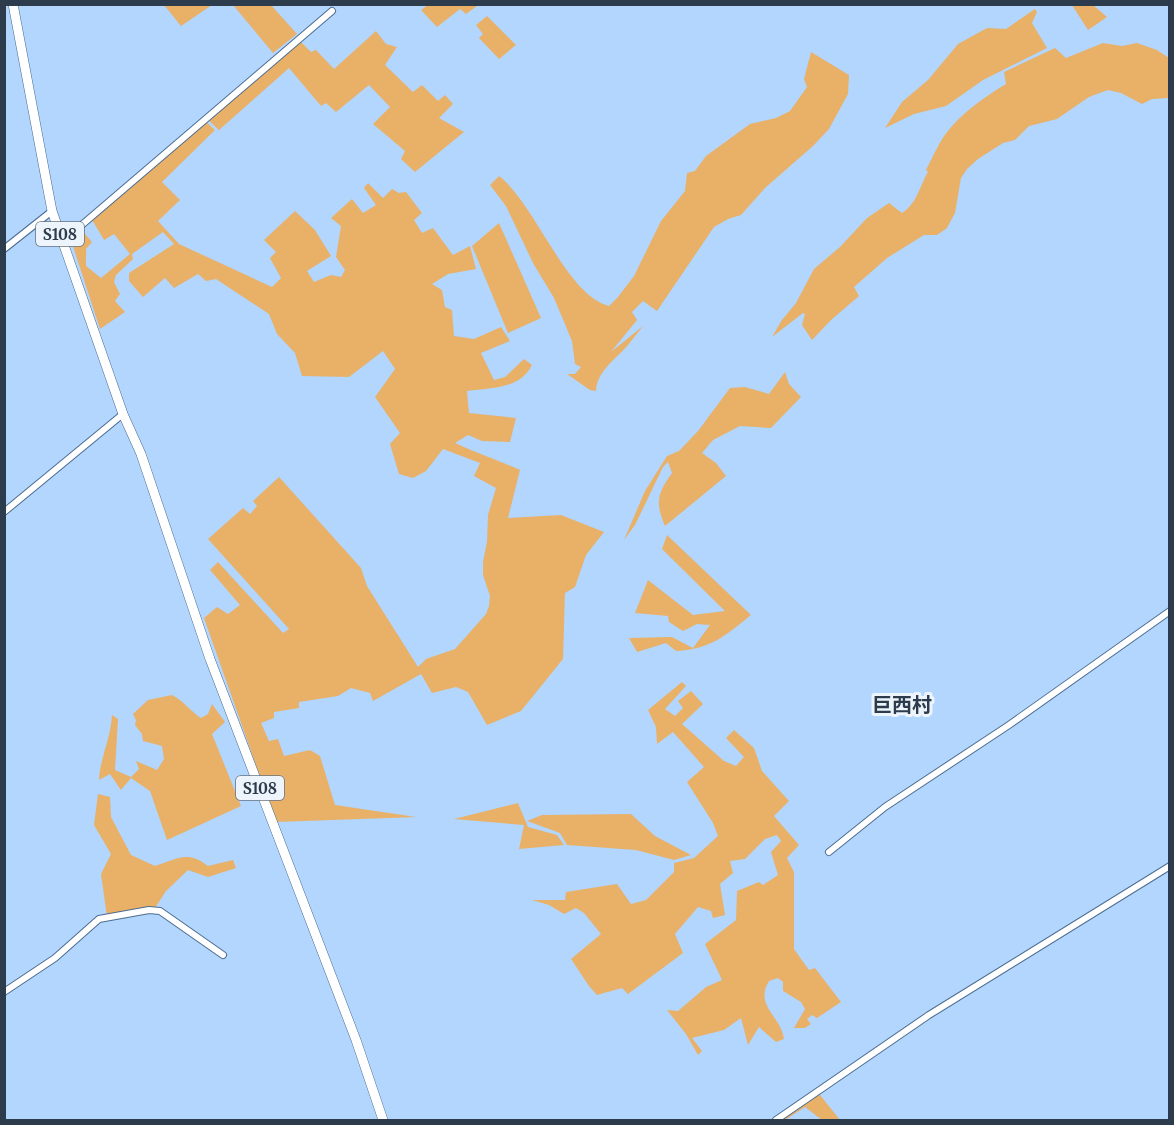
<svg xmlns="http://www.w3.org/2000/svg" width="1174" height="1125" font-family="Merriweather,'Noto Sans SC',serif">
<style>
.green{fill:#e9b067}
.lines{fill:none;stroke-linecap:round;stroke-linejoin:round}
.street-casing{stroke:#4c6c90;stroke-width:8}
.primary-casing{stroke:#4c6c90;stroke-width:10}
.street{stroke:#fff;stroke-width:6}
.primary{stroke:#fff;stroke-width:9}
.labels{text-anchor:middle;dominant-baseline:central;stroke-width:6;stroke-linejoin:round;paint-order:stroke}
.shield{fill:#edf4fc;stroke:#677381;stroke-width:1.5}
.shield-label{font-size:15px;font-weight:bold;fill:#2d3c4c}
.quarter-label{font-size:20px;font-weight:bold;fill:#2d3c4c;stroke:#edf4fc}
</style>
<rect width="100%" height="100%" fill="#b2d6fe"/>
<g class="green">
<polygon points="462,4 477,6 466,14 460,9 437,27 421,10 428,5"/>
<polygon points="164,5 212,5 181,26"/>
<polygon points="233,5 271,5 297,34 273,53"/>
<polygon points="1072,5 1093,5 1107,17 1088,30"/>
<polygon points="1035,9 1037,12 1032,23 1047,48 983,80 946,106 914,114 885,128 902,102 928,80 958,44 987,28 1006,29"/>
<polygon points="487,16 516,45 499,59 479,38 483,34 476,25"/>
<polygon points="376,31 386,44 397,47 385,65 413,92 422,85 438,101 445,95 453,104 439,118 464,132 415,172 401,159 405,151 373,124 390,107 369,85 336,112 326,103 321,106 289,68 219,130 206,118 298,39 311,52 316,50 334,69"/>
<path d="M1103,43L1122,46L1137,43L1157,50L1169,58V98L1152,99L1142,104L1121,93L1108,90L1089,97L1057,119L1029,126L1015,140L1003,143L978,159L967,169L961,178L955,213L947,228L937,235H924L887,258L854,287L859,296L831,320L812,340L802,325L805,314L803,313L772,337L783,318L782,320L796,303L814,269L840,247L867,218L889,203L902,213C918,202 919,187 928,172L926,170C932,158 937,147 944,136C960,114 983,98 1006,84L1004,72L1055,48L1066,58Z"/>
<path d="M811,52L849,75L848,94L829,129L813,146L765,188L741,215L728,219L714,227L657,311L643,301L632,312L637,320L611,352L643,326C638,332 633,339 628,345C616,359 597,371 596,391L590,390L567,374H575L581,367L575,364L572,341L554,298L533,263L506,206L490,185L499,176C536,205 566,295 609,306L618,297L634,276L661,221L685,191L687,173L695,171L706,156L750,124L776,118L790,111L807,87L804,79Z"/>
<path d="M204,120L215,130L162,182L180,200L158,221L179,244L272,287L281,278L270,258L276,252L264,240L295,211L315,230L331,256L307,271L314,282L331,275L341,277L345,270L336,257L341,226L331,218L352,199L363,213L376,205L364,188L368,183L383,198L392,189L399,193L406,192L422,213L414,220L422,233L433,228L453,255L470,246L476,269L448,274L432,284L442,290L445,307L452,310L454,336L474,339L501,327L510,341L481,353L494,380L505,377L524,359L532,365C520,389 492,388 467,391L469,413L516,418L510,442L482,441L468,435L455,443C476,453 498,460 520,470L508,518L561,515L604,532L586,555L575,587L565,593L563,659L521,711L487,725L468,692L456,687L432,693L421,674L373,701L370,693L351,688L338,696L299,702V708L274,712V718L261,723L269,741L278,739L284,756L310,750L320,756L335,805L416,817L276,822L204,618L217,607L228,614L240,605L210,570L218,562L283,633L289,629L208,539L243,508L250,514L257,506L253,501L279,477L361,568L367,586L418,667L426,659L455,649L486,614L489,606L490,596L483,575V562L487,542L488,515L496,488L474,476L480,463L443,449L426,471L413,478L399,474L390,444L400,433L375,397L395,369L383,351L349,377L302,376L295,353L277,334L269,314L216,279L206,281L198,274L174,288L165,278L143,297L129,281V273L174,244L163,232L132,254L133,259L116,275L114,282L120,294L115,301L125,312L100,329L70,237L80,228L92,242L86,249V266L101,278L130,254L114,234L104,240L91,218Z"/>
<polygon points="499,223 541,318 508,333 472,246"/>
<path d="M785,372L789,384L801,397L771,428L740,426L713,440L702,453L716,463L726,476L665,526C655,502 657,494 672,473L668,462L663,467L635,525L624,540L645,491L667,456L679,451L698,431L730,388L745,387L769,394Z"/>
<path d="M667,535L751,615C725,636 711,649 676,651L666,643L637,652L629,638L672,637L693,648L710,625L697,624L683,631L669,622L668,616L635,613L648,580L693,615L725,611L662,549Z"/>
<path d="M682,682L686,686L665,709L675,716L683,708L678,701L691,691L703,704L682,724L724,761L736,766L744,757L726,738L734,730L754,748L762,771L789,801L774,816L799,845L787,858L794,872V949L809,970L815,968L841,1002L817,1018L812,1015L807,1019L811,1024L805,1028H794L805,1009L801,1002L783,991V982L778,978L769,981C754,1006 781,1016 784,1039L776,1042L759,1027L748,1045L741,1018L724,1030L692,1038L702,1051L698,1055L686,1034L667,1010L678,1011L706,987L722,980L705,944L736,920L737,891L759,882L763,885L778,875L771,852L781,841L777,835L765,839L745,859L730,861L733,873L720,884L725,915L713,918L711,911L698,907L675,934L683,953L628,994L622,988L597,995L589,986L571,959L601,934L584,913L576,908L564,914L549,905L532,900H565L566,892L617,884L631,904L646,900L674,872V863L694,858L718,836L713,823L687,782L704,767L673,732L657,744L656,727L648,710Z"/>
<path d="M172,695C184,701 190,711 201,718L208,714L212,704L225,722L212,734L241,806L167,840L150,791L131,778L121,790L110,774L99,780C100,758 111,738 112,715L118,719L115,770L131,777L139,769L136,761L157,770L164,759L162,746L143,741L142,734L135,725L136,720L133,714L148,700Z"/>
<path d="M98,794L110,797L111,817L131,855L155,866C178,859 187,850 208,866L233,860L236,868L208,877L188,870L166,891L155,908L107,917L101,874L111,854L94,825Z"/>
<polygon points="518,803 528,827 557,835 564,845 519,849 524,825 454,819"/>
<polygon points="631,814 655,836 691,855 674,860 636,850 567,845 560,833 527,821 542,815"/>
<polygon points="816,1090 840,1120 822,1120 805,1107 785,1120 772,1120"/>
</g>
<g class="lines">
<g class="street-casing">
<g id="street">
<polyline points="63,241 332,11"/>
<polyline points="4,249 52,211"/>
<polyline points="4,512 123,414"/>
<polyline points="829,852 885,807 1009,725 1170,611"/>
<polyline points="4,992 55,958 99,919 149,910 160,911 223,955"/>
<polyline points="776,1120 929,1015 1170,866"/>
</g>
</g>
<g class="primary-casing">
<polyline id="primary" points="13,4 52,211 123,414 141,454 210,659 356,1040 383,1120"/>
</g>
<use href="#street" class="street"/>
<use href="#primary" class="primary"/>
</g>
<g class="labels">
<g class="shield">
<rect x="36" y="222" width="48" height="24" rx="4.5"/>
<rect x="236" y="776" width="48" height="24" rx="4.5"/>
</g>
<g class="shield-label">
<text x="60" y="234">S108</text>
<text x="260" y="788">S108</text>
</g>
<g class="quarter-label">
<text x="902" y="704">巨西村</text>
</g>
</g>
<rect width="1174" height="1125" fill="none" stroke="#2d3c4c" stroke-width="12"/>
</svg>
